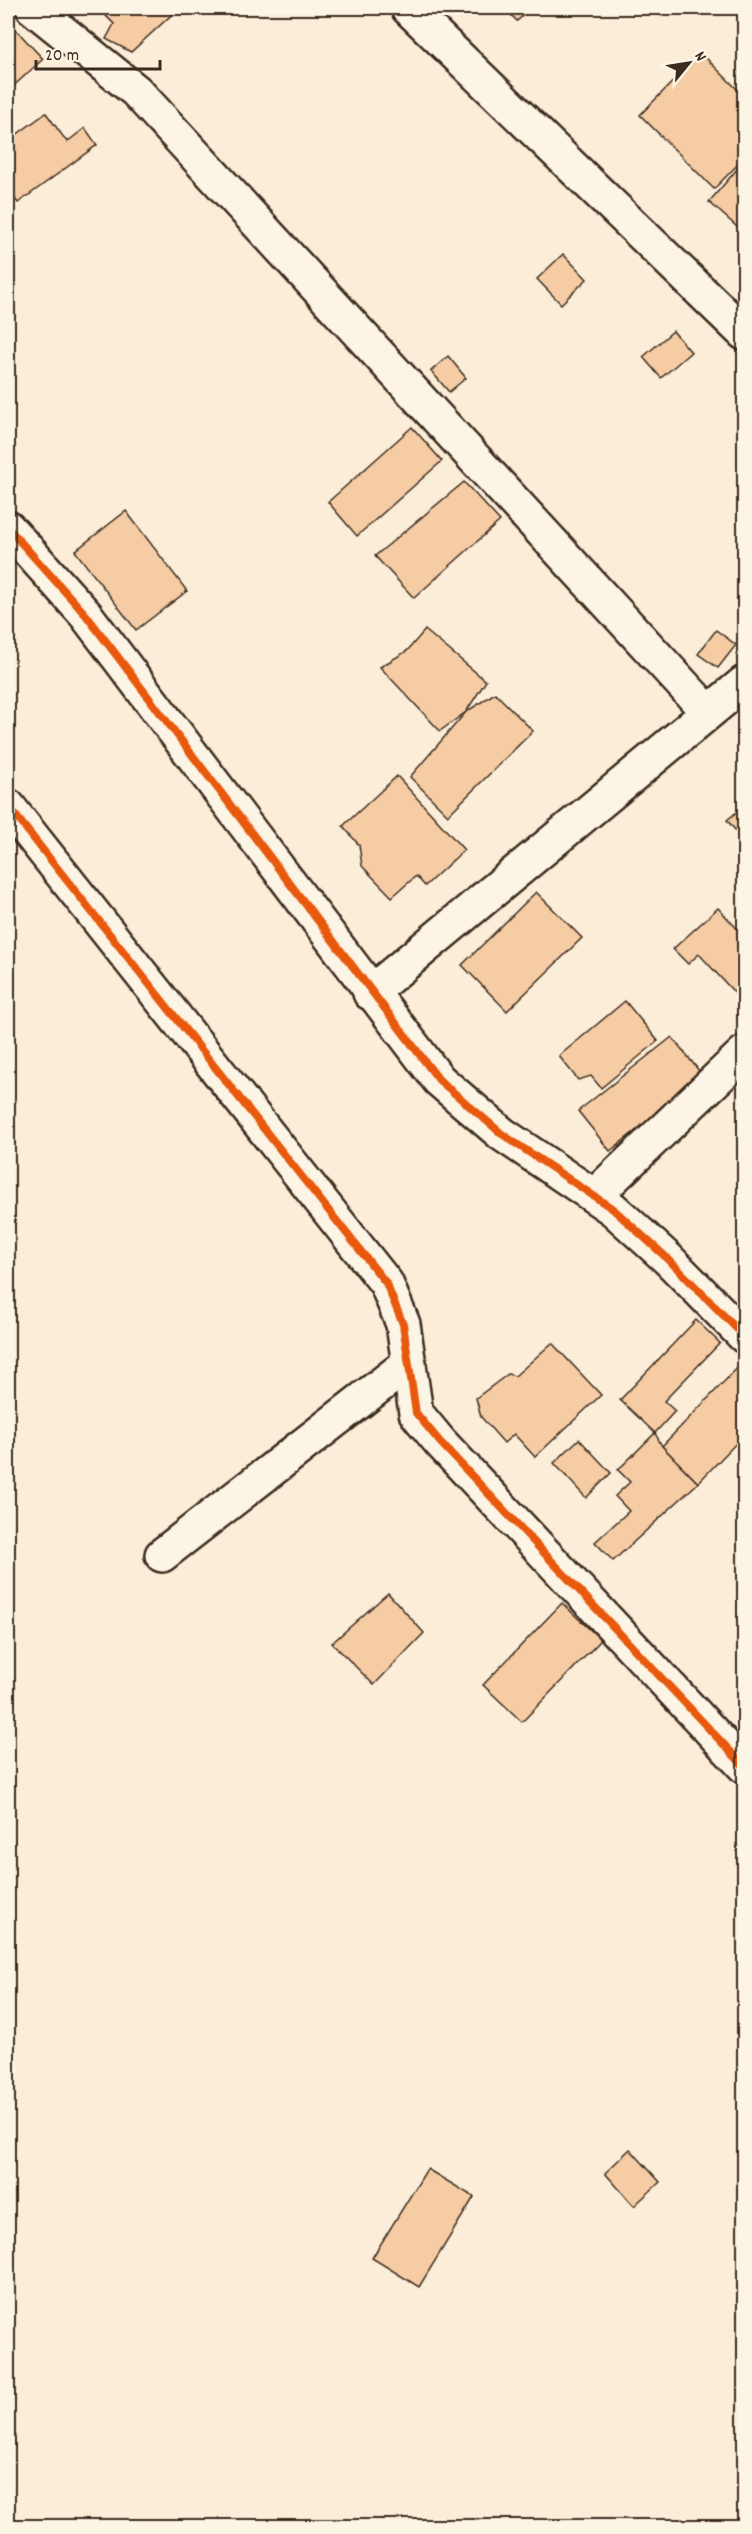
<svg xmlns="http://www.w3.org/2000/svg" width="752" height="2534" font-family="Dekko,sans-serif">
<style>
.building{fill:#f5cca4;stroke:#3b2a1e;stroke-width:1.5}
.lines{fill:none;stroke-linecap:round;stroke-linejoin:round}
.street-casing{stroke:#3b2a1e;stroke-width:38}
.street{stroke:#fcf5e5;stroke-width:33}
.cycleway-casing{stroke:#fcf5e5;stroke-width:11}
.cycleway{stroke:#e8590c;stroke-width:8}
</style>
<rect width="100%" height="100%" fill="#fbedd8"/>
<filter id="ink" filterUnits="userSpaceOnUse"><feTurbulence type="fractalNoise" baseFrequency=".0167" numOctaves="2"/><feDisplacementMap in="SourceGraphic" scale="12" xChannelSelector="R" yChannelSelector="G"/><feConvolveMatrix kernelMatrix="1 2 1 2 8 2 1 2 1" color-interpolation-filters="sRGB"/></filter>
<g filter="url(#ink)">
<g class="building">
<polygon points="98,8 179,8 131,52 106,39 114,24"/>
<polygon points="504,8 531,8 517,21"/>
<polygon points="8,21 43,59 8,91"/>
<polygon points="701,53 744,96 744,158 714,189 640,115"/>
<polygon points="46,113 67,142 85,128 97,145 18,203 8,189 8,141"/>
<polygon points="744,161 744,233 709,202"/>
<polygon points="563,254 587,279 561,304 537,279"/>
<polygon points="673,331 691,352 661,378 643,357"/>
<polygon points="448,356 466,378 449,392 431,371"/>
<polygon points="412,427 442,461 357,536 328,502"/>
<polygon points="464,482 500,521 414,598 375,556"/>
<polygon points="126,511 187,591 136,630 75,551"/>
<polygon points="425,630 486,681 466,712 440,731 380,667 407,651"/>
<polygon points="716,630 736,645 718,668 698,654"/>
<polygon points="495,693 533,731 448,815 410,777 466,712"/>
<polygon points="397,776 464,850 425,886 416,876 392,897 362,866 359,845 343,826"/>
<polygon points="744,806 744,841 727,820"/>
<polygon points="536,892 582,938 507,1011 462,965"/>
<polygon points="718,908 744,936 744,1003 699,954 688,964 673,949"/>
<polygon points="625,1001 658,1041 601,1088 591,1076 578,1080 559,1056"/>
<polygon points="672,1037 704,1077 610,1151 578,1111"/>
<polygon points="696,1320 720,1343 664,1401 675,1411 655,1433 620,1400"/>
<polygon points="552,1343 601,1395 535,1457 514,1434 504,1443 481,1417 476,1398 508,1374 515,1376"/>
<polygon points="744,1361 744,1435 698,1483 662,1446"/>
<polygon points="655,1433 662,1446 698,1483 613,1561 595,1542 629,1511 615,1496 630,1482 618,1470"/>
<polygon points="579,1439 611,1473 586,1498 554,1463"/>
<polygon points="388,1593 424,1633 374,1685 332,1643"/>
<polygon points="562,1603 601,1640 522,1722 483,1685"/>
<polygon points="630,2149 660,2182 634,2206 605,2173"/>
<polygon points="427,2169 474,2197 419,2287 372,2258"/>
</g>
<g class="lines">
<g class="street-casing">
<g id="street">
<polyline points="33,8 136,91 708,712"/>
<polyline points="408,8 744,333"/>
<polyline points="8,528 86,615 439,1080 502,1134 613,1209 668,1259 744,1336"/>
<polyline points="8,806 386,1283 403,1324 416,1413 440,1442 744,1766"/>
<polyline points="370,993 744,683"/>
<polyline points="594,1196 744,1053"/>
<polyline points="162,1555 409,1363"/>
</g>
</g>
<use href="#street" class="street"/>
<g class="cycleway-casing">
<g id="cycleway">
<polyline points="8,528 86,615 439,1080 502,1134 613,1209 668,1259 744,1336"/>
<polyline points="8,806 386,1283 403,1324 416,1413 440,1442 744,1766"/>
</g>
</g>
<use href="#cycleway" class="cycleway"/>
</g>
</g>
<rect width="752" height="2534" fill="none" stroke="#fcf5e5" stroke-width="30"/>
<rect x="15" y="15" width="722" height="2504" fill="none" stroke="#3b2a1e" stroke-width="2" filter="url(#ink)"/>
<g transform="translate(689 63) rotate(60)" stroke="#fcf5e5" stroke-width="4.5" paint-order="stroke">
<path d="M0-4.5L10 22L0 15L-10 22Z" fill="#3b2a1e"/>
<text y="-9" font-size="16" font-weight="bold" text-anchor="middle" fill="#3b2a1e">N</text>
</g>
<path d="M36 60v9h124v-9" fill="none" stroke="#3b2a1e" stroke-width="3"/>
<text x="45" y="60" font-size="18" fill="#3b2a1e" stroke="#fcf5e5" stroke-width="4.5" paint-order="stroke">20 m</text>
</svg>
